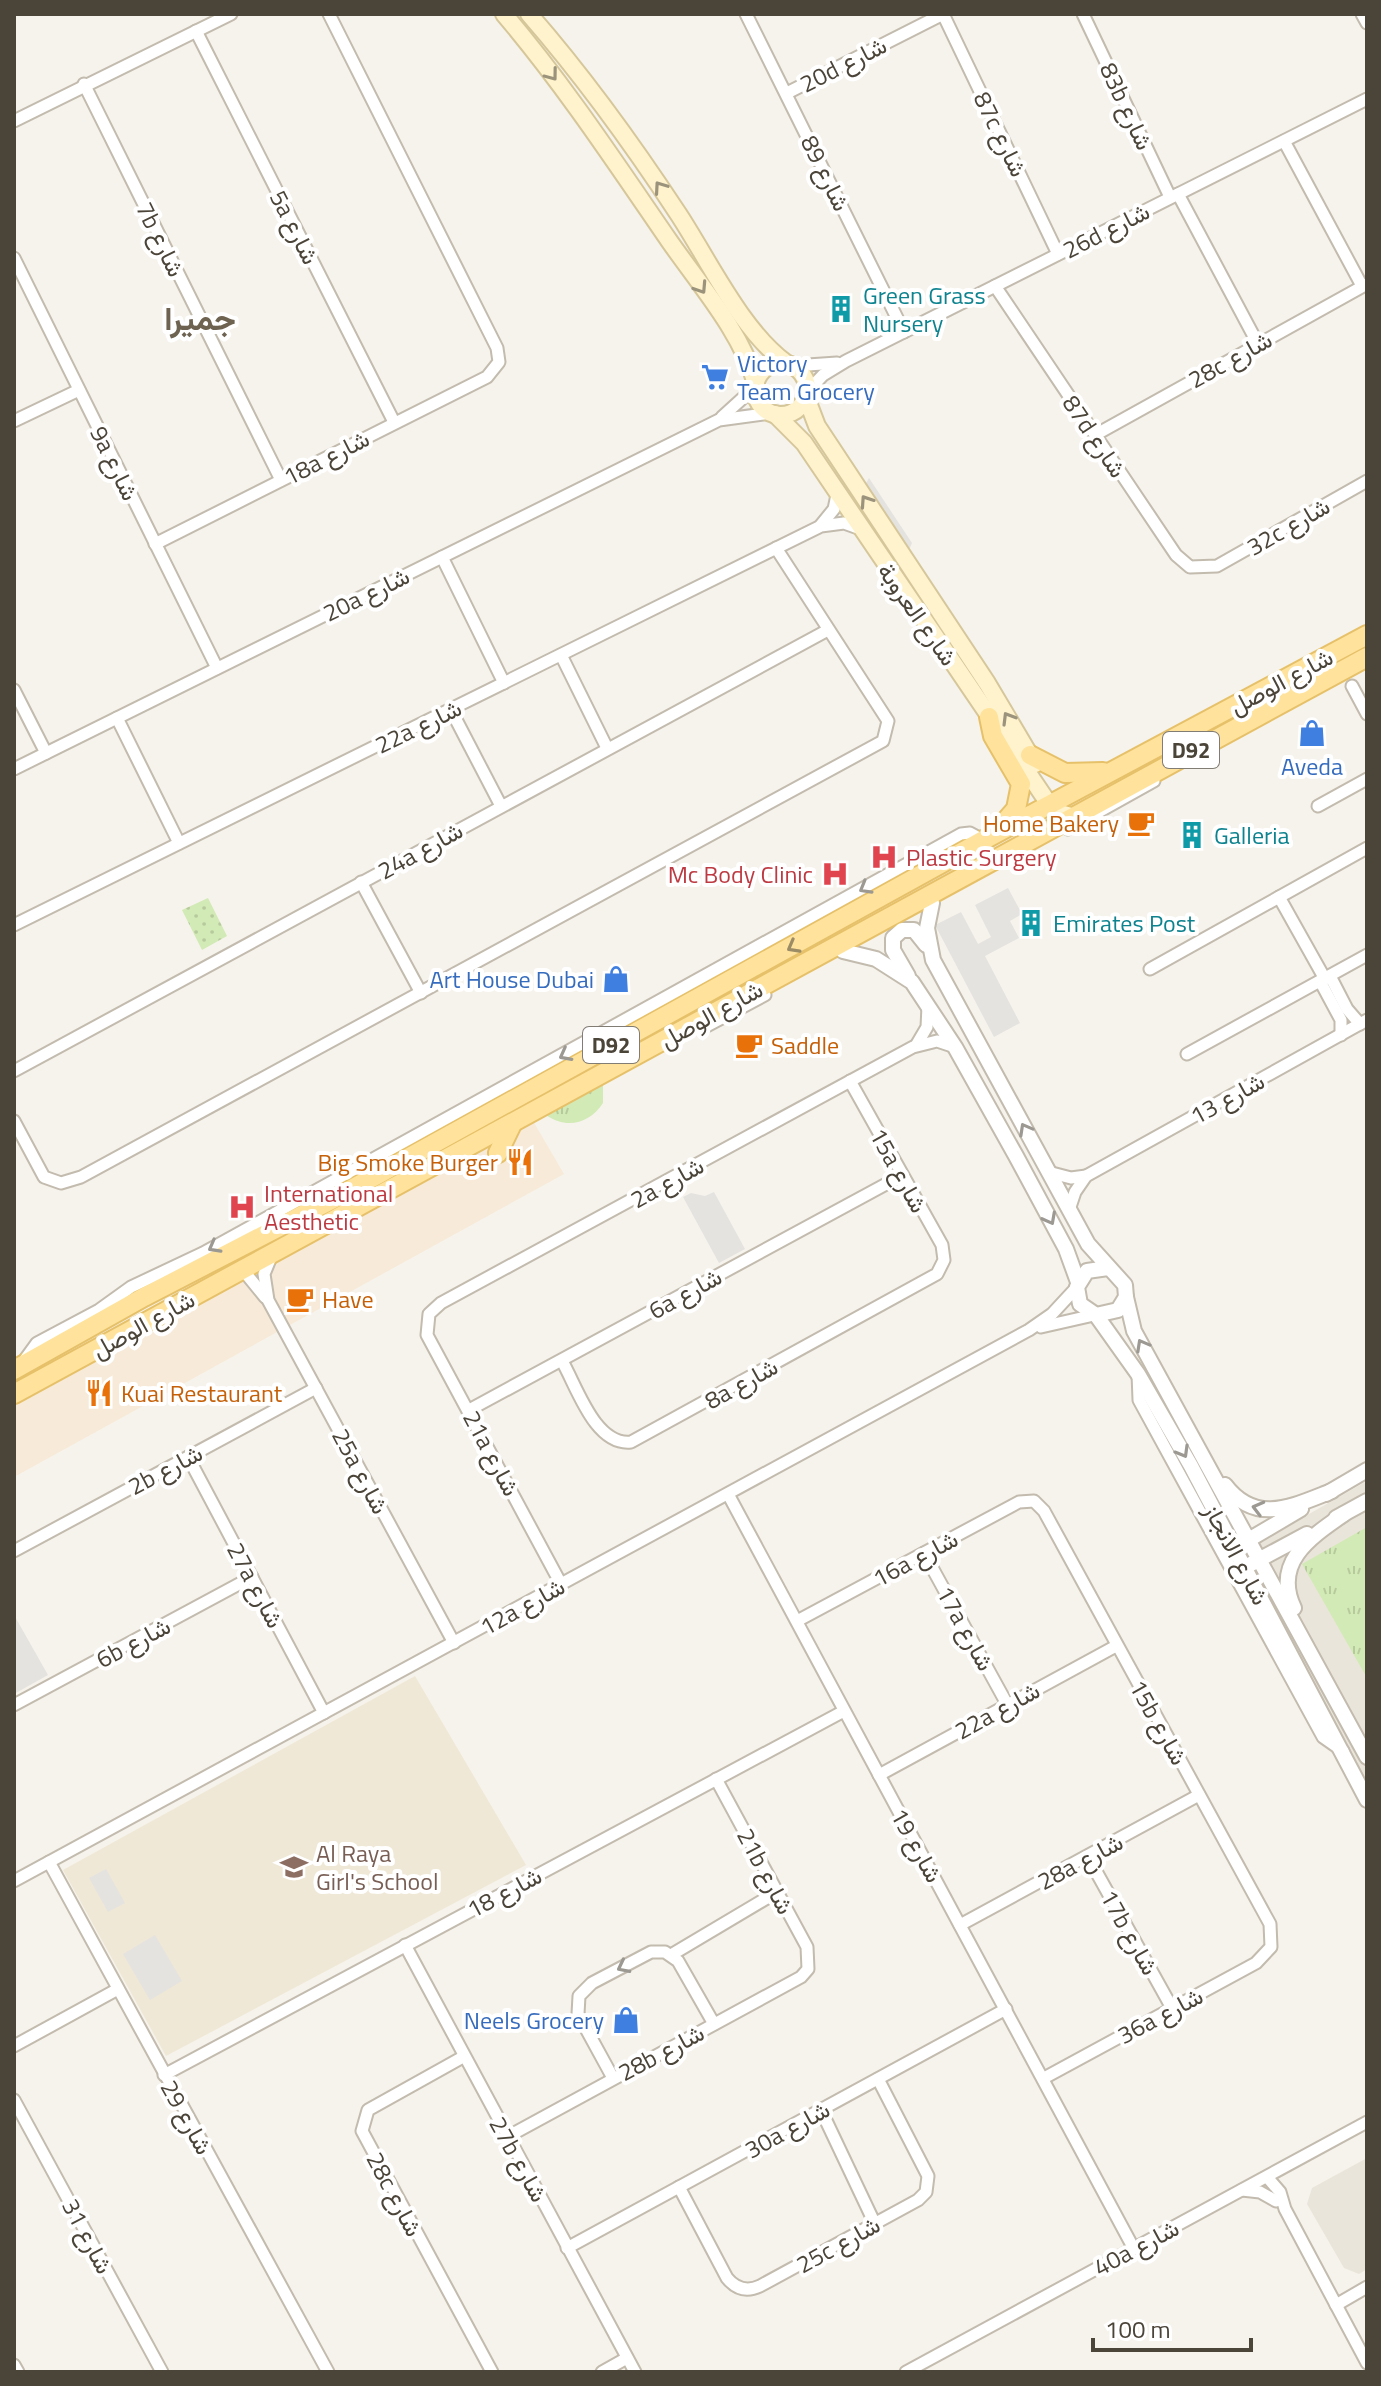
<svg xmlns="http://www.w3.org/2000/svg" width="1381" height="2386" font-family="'Titillium Web',Vazirmatn,sans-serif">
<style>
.residential{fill:#eae5da}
.commercial{fill:#f7ead8}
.education{fill:#efe8d6}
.grass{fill:url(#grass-tufts)}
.garden{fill:url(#garden-dots)}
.parking{fill:#e5e3e0}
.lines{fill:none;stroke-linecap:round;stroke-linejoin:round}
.minor-casing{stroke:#c2bbae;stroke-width:15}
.tertiary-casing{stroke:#c2bbae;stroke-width:18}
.secondary-casing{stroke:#d6c79b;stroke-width:20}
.primary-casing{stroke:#e6c16a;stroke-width:22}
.minor{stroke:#fff;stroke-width:11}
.tertiary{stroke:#fff;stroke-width:14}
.secondary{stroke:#fff3cd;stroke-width:16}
.primary{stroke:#ffe39c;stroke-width:18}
.oneway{stroke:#9c937c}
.oneway2{stroke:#9c9892}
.oneway3{stroke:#9c8c66}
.labels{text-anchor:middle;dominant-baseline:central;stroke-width:8;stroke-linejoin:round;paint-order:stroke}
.shield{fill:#fff;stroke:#817c74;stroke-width:2}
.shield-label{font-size:22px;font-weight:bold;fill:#4b4439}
.street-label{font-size:24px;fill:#4b4439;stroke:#fff}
.culture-label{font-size:24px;fill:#0d838f;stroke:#fff;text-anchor:start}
.shop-label{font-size:24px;fill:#366cbe;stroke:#fff;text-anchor:end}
.food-label{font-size:24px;fill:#c56008;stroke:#fff;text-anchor:start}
.health-label{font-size:24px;fill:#be3a42;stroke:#fff;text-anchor:start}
.education-label{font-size:24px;fill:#785e54;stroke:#fff;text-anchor:start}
.district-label{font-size:32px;font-weight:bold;fill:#6e6250;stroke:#fff}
</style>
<defs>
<pattern id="grass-tufts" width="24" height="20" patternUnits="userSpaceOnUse" patternTransform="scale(2)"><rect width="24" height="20" fill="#d2eab5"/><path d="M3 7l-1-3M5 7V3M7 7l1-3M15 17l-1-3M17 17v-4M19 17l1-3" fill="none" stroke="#b6ca9c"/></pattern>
<pattern id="garden-dots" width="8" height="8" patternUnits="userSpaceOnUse" patternTransform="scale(2)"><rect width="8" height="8" fill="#d2eab5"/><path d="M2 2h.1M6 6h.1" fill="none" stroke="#b6ca9c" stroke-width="1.8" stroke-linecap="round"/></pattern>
</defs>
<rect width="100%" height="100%" fill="#f6f3ec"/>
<g class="residential">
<polygon points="1367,1481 1367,1783 1244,1551"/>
<polygon points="1367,2158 1367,2269 1359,2274 1344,2268 1307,2204 1312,2188"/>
</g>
<polygon class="commercial" points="529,1114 564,1174 14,1477 14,1394"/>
<polygon class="education" points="415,1676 526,1865 166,2056 63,1870"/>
<g class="grass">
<path d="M603,1085V1103C590,1123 567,1130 546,1115Z"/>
<polygon points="1367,1527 1367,1678 1302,1564"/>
</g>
<polygon class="garden" points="208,898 227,936 202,950 182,910"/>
<g class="parking">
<polygon points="869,478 912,543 908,552 865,485"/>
<polygon points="1008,888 1022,914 1010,921 1019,938 985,956 1020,1023 994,1037 935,925 961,912 978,944 991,937 975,905"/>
<polygon points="714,1192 745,1249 719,1263 683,1197 691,1193 705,1196"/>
<polygon points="14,1615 48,1675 14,1694"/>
<polygon points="106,1869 125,1903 108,1912 89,1878"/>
<polygon points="155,1935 182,1981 150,2000 123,1954"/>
</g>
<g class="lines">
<g class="minor-casing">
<g id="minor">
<polyline points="746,14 904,332"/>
<polyline points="1083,14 1170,197"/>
<polyline points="1362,14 1367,23"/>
<polyline points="196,31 394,422"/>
<polyline points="84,84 281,480"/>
<polyline points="787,93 943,14 1058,254"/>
<polyline points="14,121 231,14"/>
<polyline points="1284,141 1362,286"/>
<polyline points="1178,194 1258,344"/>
<polyline points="14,258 217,668"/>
<polyline points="995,286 1176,555 1190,567 1217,566 1367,481"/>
<polyline points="793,366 837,363"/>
<polyline points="807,392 823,375 846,361 1367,99"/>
<polyline points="722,417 755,387"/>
<polyline points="14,421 79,390"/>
<polyline points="1095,435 1367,284"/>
<polyline points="821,525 834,509 837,495"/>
<polyline points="155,544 487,377 499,362 497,348 329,14"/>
<polyline points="442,557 504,683"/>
<polyline points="561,655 607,748"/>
<polyline points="1352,686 1367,714"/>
<polyline points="14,690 46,753"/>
<polyline points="451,710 501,806"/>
<polyline points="117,718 179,843"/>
<polyline points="14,769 719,420 771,413"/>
<polyline points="1318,806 1367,779"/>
<polyline points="1068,829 1154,781"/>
<polyline points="361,882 421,993"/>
<polyline points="1279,897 1325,979"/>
<polyline points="14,925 821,526 844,523 858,528"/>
<polyline points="1150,969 1367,848"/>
<polyline points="1330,976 1347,1009 1360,1024"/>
<polyline points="1320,981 1341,1020 1341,1035"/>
<polyline points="703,1028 765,995"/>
<polyline points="917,1044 927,1027 928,1006"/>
<polyline points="1187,1054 1367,955"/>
<polyline points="14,1071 828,630"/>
<polyline points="14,1121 44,1177 61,1183 81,1177 883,741 888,721 776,548"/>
<polyline points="1048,1172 1071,1178 1086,1176"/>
<polyline points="1069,1210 1075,1192 1086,1176 1367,1020"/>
<polyline points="271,1257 264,1274 268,1300 454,1643"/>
<polyline points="243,1270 265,1297"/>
<polyline points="1041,1327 1094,1315"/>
<path d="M562,1361C577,1387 595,1446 631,1442L937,1274L944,1260L942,1245L850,1081"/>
<polyline points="21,1365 37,1343 99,1310 131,1287 203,1253 961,834 970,833 983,840"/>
<polyline points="1138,1374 1139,1400 1323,1737 1343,1751"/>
<polyline points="469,1410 901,1176"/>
<polyline points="188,1457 324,1713"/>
<polyline points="728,1494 1134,2249"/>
<polyline points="14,1551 316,1388"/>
<polyline points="924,1553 1007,1704"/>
<polyline points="561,1584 427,1335 429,1314 441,1303 913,1047 937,1041 955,1047"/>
<polyline points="797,1621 1019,1502 1034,1501 1044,1511 1270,1924 1271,1947 1256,1963 1044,2078"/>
<polyline points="14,1705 252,1577"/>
<polyline points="879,1775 1116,1646"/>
<polyline points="1088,1857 1172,2008"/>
<polyline points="49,1862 328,2372"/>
<polyline points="14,1881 1029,1330 1052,1314 1077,1287"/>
<polyline points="960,1925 1199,1795"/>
<polyline points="405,1945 635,2372"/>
<polyline points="671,1955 777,1892"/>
<polyline points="14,2046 118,1989"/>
<polyline points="463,2057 368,2110 362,2131 492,2372"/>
<polyline points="164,2075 844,1711"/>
<polyline points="613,2078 578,2014 579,1996 592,1983 651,1952 665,1952 678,1961 714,2024"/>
<polyline points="14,2100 162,2372"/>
<polyline points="821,2110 875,2224"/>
<polyline points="507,2137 801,1977 808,1969 807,1947 716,1779"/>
<polyline points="1267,2177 1280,2192 1285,2209 1367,2363"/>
<path d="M679,2187L727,2278C736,2289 747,2292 760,2286L918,2200L926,2192L928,2176L878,2079"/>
<polyline points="1242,2190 1260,2192 1276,2201"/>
<polyline points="567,2248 1006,2009"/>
<polyline points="1336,2305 1367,2287"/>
<polyline points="14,2365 18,2372"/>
<polyline points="602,2372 627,2358"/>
<polyline points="906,2372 1367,2122"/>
</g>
</g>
<g class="tertiary-casing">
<g id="tertiary">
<polyline points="932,903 927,928 933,960 1088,1244 1125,1285 1126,1297 1118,1310 1096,1315 1080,1304 1077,1287 1087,1271 1108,1268"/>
<polyline points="843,951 876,959 912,982 955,1047 1016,1156 1066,1249 1078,1282"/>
<polyline points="908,976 893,950 893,938 902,930 914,930 926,945"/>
<polyline points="1126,1297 1134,1331 1367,1757"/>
<polyline points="1096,1315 1138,1374 1191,1466 1367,1800"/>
<path d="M1225,1485C1256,1526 1293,1506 1332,1491"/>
<polyline points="1326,1494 1367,1470"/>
<polyline points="1336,1518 1367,1501"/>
<polyline points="1240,1545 1301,1509"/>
<polyline points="1251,1564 1307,1534"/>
<path d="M1294,1608C1272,1562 1311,1537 1344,1514"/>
</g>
</g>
<g class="secondary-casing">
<g id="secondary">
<path d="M504,14C565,86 617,165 670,242C700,285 742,333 756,384"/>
<path d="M529,14C584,77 633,145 679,215C709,261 742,331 786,363"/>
<circle cx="781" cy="389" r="26"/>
<polyline points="806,397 817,426 987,683 1035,764"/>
<polyline points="775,414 804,443 1049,804 1056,812 1071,816"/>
</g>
</g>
<g class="primary-casing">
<g id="primary">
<polyline points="989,717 993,736 1021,784 1016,809 1003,824"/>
<polyline points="1030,755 1065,773 1103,772"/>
<polyline points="498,1153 512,1124"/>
<polyline points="14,1370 144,1297 339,1196 991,836 1367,635"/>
<polyline points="14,1394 1367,657"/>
</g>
</g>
<use href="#minor" class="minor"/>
<use href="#tertiary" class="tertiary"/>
<use href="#secondary" class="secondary"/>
<use href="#primary" class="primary"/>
</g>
<defs><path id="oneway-chevron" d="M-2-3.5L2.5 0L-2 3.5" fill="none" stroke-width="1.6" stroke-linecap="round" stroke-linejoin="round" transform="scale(2)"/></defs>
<g class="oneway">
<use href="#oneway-chevron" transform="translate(552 75) rotate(53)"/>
<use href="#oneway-chevron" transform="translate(660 187) rotate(-125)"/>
<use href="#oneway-chevron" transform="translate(701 288) rotate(57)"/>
<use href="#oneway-chevron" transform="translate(866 501) rotate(-124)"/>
<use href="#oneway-chevron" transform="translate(1008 718) rotate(-121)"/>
</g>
<g class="oneway2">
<use href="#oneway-chevron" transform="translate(865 888) rotate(150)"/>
<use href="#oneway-chevron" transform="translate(565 1055) rotate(152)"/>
<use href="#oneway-chevron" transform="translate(1025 1129) rotate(-119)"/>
<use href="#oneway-chevron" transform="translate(1050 1219) rotate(62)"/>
<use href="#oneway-chevron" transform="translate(214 1247) rotate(151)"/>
<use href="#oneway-chevron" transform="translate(1142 1345) rotate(-119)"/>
<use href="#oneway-chevron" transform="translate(1183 1452) rotate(60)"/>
<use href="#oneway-chevron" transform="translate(1258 1508) rotate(-165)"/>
<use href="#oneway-chevron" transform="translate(623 1967) rotate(153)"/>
</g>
<use class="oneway3" href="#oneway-chevron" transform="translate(793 947) rotate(151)"/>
<defs>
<g id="building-bare" transform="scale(2.16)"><path d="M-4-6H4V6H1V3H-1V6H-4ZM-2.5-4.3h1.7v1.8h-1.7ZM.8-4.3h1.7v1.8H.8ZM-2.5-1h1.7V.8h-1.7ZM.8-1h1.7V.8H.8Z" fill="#0f9aa8" stroke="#fff" stroke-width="2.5" paint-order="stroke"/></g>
<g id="supermarket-bare" transform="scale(2.16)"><path d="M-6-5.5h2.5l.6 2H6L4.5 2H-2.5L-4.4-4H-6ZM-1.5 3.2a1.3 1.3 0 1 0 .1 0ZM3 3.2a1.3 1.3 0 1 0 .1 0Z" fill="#3f7fe0" stroke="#fff" stroke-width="2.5" paint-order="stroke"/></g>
<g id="shop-bare" transform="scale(2.16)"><path d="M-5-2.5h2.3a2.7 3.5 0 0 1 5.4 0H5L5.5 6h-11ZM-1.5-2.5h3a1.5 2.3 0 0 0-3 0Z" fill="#3f7fe0" stroke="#fff" stroke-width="2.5" paint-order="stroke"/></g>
<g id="cafe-bare" transform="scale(2.16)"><path d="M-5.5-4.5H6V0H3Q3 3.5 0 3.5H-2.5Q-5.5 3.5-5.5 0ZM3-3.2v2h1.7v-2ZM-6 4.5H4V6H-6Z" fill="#e8710a" stroke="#fff" stroke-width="2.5" paint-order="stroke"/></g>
<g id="hospital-bare" transform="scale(2.16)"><path d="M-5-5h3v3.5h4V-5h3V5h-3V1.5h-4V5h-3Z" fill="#e0444e" stroke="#fff" stroke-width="2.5" paint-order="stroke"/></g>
<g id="restaurant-bare" transform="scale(2.16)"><path d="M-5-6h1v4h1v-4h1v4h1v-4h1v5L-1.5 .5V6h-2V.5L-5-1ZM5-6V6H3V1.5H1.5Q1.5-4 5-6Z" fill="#e8710a" stroke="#fff" stroke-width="2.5" paint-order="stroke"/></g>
<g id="school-bare" transform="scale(2.16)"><path d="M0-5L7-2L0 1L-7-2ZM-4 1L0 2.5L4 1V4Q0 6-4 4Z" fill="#8d6e63" stroke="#fff" stroke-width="2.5" paint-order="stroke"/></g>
</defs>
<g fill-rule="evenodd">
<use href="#building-bare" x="841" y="309"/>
<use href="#supermarket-bare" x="715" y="377"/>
<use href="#shop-bare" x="1312" y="733"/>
<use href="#cafe-bare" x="1141" y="823"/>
<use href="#building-bare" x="1192" y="835"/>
<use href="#hospital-bare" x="884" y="857"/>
<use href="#hospital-bare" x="835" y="874"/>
<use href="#building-bare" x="1031" y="923"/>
<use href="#shop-bare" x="616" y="979"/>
<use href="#cafe-bare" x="749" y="1045"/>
<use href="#restaurant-bare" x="520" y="1162"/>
<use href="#hospital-bare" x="242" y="1207"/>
<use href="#cafe-bare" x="300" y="1299"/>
<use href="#restaurant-bare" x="99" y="1393"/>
<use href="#school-bare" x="294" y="1867"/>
<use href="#shop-bare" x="626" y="2020"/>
</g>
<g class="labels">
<g class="shield">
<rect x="1163" y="732" width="56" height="36" rx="6"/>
<rect x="583" y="1027" width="56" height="36" rx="6"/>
</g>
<g class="shield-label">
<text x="1191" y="750">D92</text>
<text x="611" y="1045">D92</text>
</g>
<g class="street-label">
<text transform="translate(843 64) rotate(-27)">20d شارع</text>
<text transform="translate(1127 106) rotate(65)">83b شارع</text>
<text transform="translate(1001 134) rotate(64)">87c شارع</text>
<text transform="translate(826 173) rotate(64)">شارع 89</text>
<text transform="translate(295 227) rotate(63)">5a شارع</text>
<text transform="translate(1106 230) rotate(-27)">26d شارع</text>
<text transform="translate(161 239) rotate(64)">7b شارع</text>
<text transform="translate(1230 359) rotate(-29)">28c شارع</text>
<text transform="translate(1095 436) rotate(56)">87d شارع</text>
<text transform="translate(326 457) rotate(-27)">18a شارع</text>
<text transform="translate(115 463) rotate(64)">9a شارع</text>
<text transform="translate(1288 526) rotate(-30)">32c شارع</text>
<text transform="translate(366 594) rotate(-26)">20a شارع</text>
<text transform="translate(918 614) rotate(55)">شارع العروبة</text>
<text transform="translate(1281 681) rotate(-28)">شارع الوصل</text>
<text transform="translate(418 726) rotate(-26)">22a شارع</text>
<text transform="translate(420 850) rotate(-29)">24a شارع</text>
<text transform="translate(711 1014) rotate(-29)">شارع الوصل</text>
<text transform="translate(1227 1098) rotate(-29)">شارع 13</text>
<text transform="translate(899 1170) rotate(61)">15a شارع</text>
<text transform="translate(667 1182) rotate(-29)">2a شارع</text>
<text transform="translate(685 1293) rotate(-29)">6a شارع</text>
<text transform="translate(143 1324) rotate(-29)">شارع الوصل</text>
<text transform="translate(741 1383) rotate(-29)">8a شارع</text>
<text transform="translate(492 1453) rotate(62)">21a شارع</text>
<text transform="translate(165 1469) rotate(-28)">2b شارع</text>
<text transform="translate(361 1471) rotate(62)">25a شارع</text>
<text transform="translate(1237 1554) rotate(62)">شارع الانجاز</text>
<text transform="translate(915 1558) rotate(-28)">16a شارع</text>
<text transform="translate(256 1585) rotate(62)">27a شارع</text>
<text transform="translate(522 1606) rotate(-29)">12a شارع</text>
<text transform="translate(966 1628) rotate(61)">17a شارع</text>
<text transform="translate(133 1642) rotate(-28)">6b شارع</text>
<text transform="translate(997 1710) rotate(-29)">22a شارع</text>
<text transform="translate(1159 1722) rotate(61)">15b شارع</text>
<text transform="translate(917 1845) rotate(61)">شارع 19</text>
<text transform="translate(1080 1861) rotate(-28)">28a شارع</text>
<text transform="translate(766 1871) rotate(62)">21b شارع</text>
<text transform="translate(504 1892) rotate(-28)">شارع 18</text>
<text transform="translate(1130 1932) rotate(61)">17b شارع</text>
<text transform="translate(1160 2015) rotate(-28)">36a شارع</text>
<text transform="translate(661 2052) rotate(-28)">28b شارع</text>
<text transform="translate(187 2117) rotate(61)">شارع 29</text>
<text transform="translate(787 2129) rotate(-29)">30a شارع</text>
<text transform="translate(519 2159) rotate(61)">27b شارع</text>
<text transform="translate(395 2194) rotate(62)">28c شارع</text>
<text transform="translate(88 2236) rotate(62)">شارع 31</text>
<text transform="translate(838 2244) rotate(-29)">25c شارع</text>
<text transform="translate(1136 2247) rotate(-28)">40a شارع</text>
</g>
<g class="culture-label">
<text x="863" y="295">Green Grass<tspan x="863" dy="28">Nursery</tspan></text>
<text x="1214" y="835">Galleria</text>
<text x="1053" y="923">Emirates Post</text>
</g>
<g class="shop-label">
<text x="737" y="363" text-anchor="start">Victory<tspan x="737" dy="28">Team Grocery</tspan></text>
<text x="1312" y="766" text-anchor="middle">Aveda</text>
<text x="594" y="979">Art House Dubai</text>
<text x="604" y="2020">Neels Grocery</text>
</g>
<g class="food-label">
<text x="1119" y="823" text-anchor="end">Home Bakery</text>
<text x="771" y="1045">Saddle</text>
<text x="498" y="1162" text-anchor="end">Big Smoke Burger</text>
<text x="322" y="1299">Have</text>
<text x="121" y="1393">Kuai Restaurant</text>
</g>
<g class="health-label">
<text x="906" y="857">Plastic Surgery</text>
<text x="813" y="874" text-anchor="end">Mc Body Clinic</text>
<text x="264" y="1193">International<tspan x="264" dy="28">Aesthetic</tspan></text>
</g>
<g class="education-label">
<text x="316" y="1853">Al Raya<tspan x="316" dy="28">Girl's School</tspan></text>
</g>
<g class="district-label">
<text x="200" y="318">جميرا</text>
</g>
</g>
<rect width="1381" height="2386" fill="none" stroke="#4b4439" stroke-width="32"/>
<path d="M1093 2338v12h158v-12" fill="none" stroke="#4b4439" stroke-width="4"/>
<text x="1105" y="2338" font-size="24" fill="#4b4439" stroke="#ffffff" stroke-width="6" paint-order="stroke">100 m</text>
</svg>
